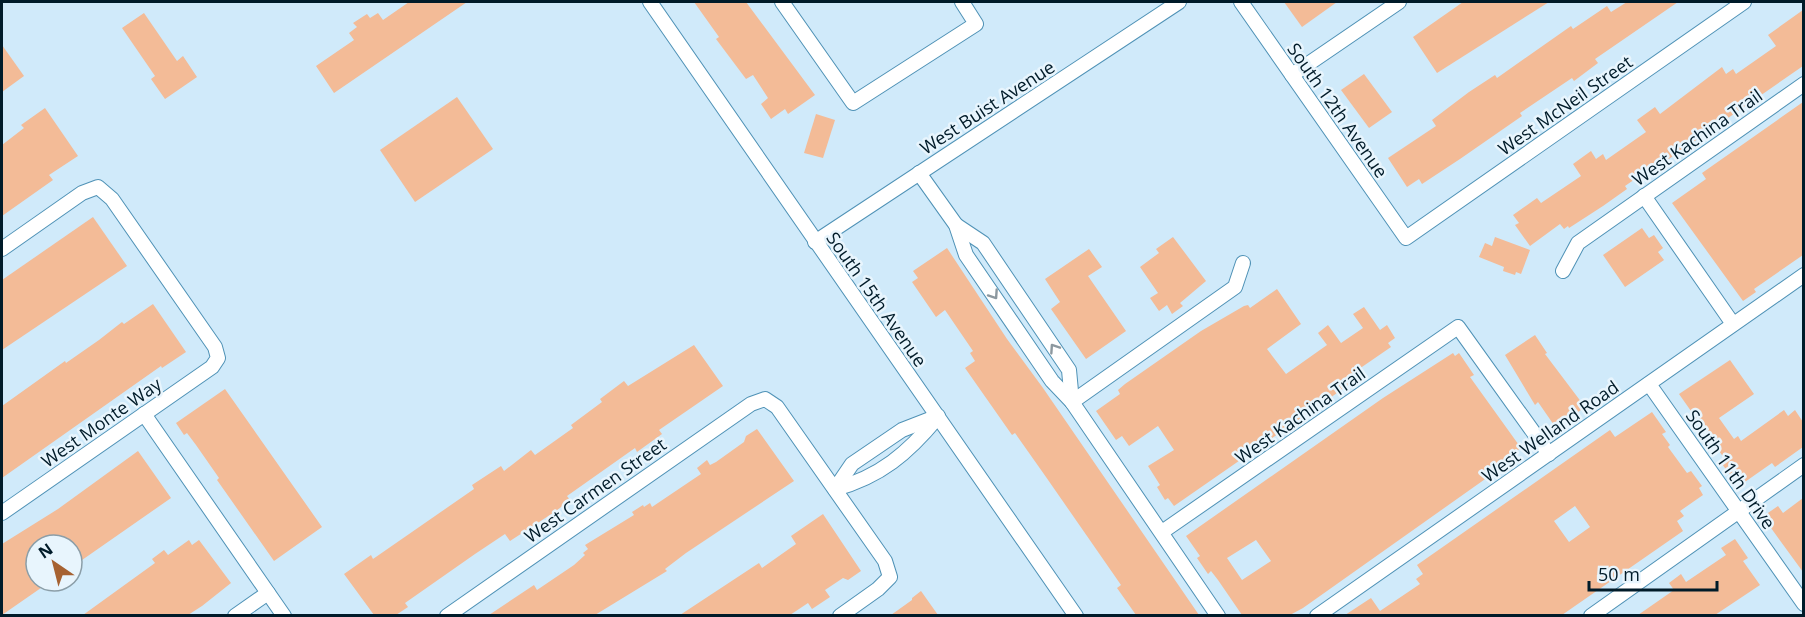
<svg xmlns="http://www.w3.org/2000/svg" width="1805" height="617" font-family="'Open Sans',sans-serif">
<style>
.building{fill:#f3bb97;fill-rule:evenodd}
.lines{fill:none;stroke-linecap:round;stroke-linejoin:round}
.minor-casing{stroke:#4f92b6;stroke-width:16}
.minor{stroke:#fff;stroke-width:14}
.oneway{stroke:#8c989f}
.labels{text-anchor:middle;dominant-baseline:central;stroke-width:5;stroke-linejoin:round;paint-order:stroke}
.street-label{font-size:18px;fill:#001b29;stroke:#e8f5fd}
</style>
<rect width="100%" height="100%" fill="#d0eafa"/>
<g class="building">
<polygon points="409,2 467,2 334,93 316,66 354,40 349,33 357,27 353,23 367,14 370,18 378,13 383,20"/>
<polygon points="694,2 746,2 815,95 788,114 785,109 771,119 761,104 768,98 753,75 746,79 716,39 719,37"/>
<polygon points="1284,2 1337,2 1302,27"/>
<polygon points="1463,2 1549,2 1437,73 1413,37"/>
<polygon points="1627,2 1678,2 1595,59 1598,63 1574,81 1572,78 1520,113 1522,116 1460,159 1422,184 1419,179 1407,187 1388,158 1436,126 1432,120 1469,92 1495,75 1497,78 1571,26 1573,29 1607,6 1611,12"/>
<polygon points="1803,10 1803,66 1666,161 1664,159 1625,186 1627,189 1603,206 1569,228 1568,226 1564,229 1560,224 1530,246 1515,225 1519,223 1513,215 1537,198 1541,203 1581,176 1573,164 1591,151 1596,159 1603,154 1606,160 1646,132 1637,120 1655,107 1660,114 1722,67 1726,74 1733,69 1736,74 1776,46 1768,35"/>
<polygon points="144,13 177,61 183,56 197,77 165,99 151,79 155,76 122,28"/>
<polygon points="2,45 24,76 2,92"/>
<polygon points="1364,74 1392,112 1369,128 1341,90"/>
<polygon points="457,97 493,149 415,202 380,150"/>
<polygon points="1803,102 1803,255 1754,289 1756,292 1743,301 1672,203 1706,179 1702,173"/>
<polygon points="45,108 78,156 49,175 53,180 2,216 2,145 24,128 21,125"/>
<polygon points="816,114 835,120 823,158 804,153"/>
<polygon points="93,217 127,266 2,350 2,280"/>
<polygon points="1642,228 1649,238 1654,235 1663,248 1658,252 1664,260 1625,287 1603,255"/>
<polygon points="1173,237 1206,281 1180,303 1183,306 1172,314 1167,305 1159,311 1150,298 1158,293 1140,267 1159,253 1156,249"/>
<polygon points="1495,237 1530,250 1521,274 1516,272 1515,275 1503,271 1504,267 1479,257 1485,243 1492,246"/>
<polygon points="947,248 1007,339 1043,388 1199,615 1136,615 1117,588 1121,585 1046,477 1015,433 1012,435 965,368 975,361 970,353 973,351 945,310 936,317 912,282 918,278 913,271"/>
<polygon points="1089,249 1102,267 1088,276 1126,331 1086,359 1051,309 1060,302 1045,279"/>
<polygon points="1277,289 1301,324 1267,349 1286,374 1327,345 1318,333 1328,325 1341,343 1363,328 1353,314 1364,307 1380,330 1387,325 1395,338 1388,343 1391,347 1359,369 1363,375 1174,506 1168,498 1165,500 1157,487 1160,485 1148,466 1174,450 1158,426 1129,446 1122,436 1116,440 1096,411 1120,394 1118,390 1125,384 1201,331 1244,306 1248,305 1250,308"/>
<polygon points="153,304 186,352 162,368 161,366 2,478 2,406 65,361 66,363 99,340 122,322 124,324"/>
<polygon points="1535,335 1547,353 1545,354 1585,407 1556,428 1538,402 1535,405 1505,355"/>
<polygon points="694,345 723,386 659,430 662,434 637,452 635,448 567,496 570,500 556,511 510,541 505,534 475,554 405,603 408,607 396,615 374,615 344,574 371,555 373,559 474,489 472,485 501,466 504,471 531,450 535,455 573,428 571,425 602,402 600,399 624,381 628,386"/>
<path d="M1453,353L1455,356L1459,353L1474,375L1470,377L1521,448L1502,461L1505,465L1303,608L1290,615H1242L1218,580L1211,571L1208,574L1197,558L1200,556L1186,536L1383,398ZM1256,540L1271,561L1242,580L1227,558Z"/>
<polygon points="1730,360 1754,394 1719,418 1734,439 1738,436 1741,441 1784,410 1788,416 1795,410 1803,422 1803,447 1775,467 1772,463 1742,484 1736,475 1732,478 1720,461 1724,458 1679,394"/>
<polygon points="225,389 322,527 274,561 217,480 219,478 196,445 187,433 184,435 176,423"/>
<path d="M1652,412L1666,432L1662,434L1670,445L1668,447L1687,473L1691,471L1702,486L1699,488L1703,495L1680,511L1684,516L1677,521L1683,531L1562,615H1345L1371,598L1380,611L1420,584L1416,579L1423,574L1417,565L1610,430L1615,437ZM1575,506L1590,527L1569,542L1554,521Z"/>
<polygon points="757,429 794,481 686,553 665,569 667,571 595,615 489,615 534,585 537,590 574,565 585,555 583,553 588,549 585,545 634,515 632,512 643,505 644,507 650,503 652,507 701,474 697,468 707,460 710,465 716,462 744,442 746,436"/>
<polygon points="138,451 171,498 72,567 72,545 36,545 36,581 51,581 2,615 2,544 58,509"/>
<polygon points="1803,498 1803,572 1771,528 1773,526 1765,515 1778,506 1783,513"/>
<polygon points="823,514 861,571 848,580 843,578 825,590 830,597 812,609 808,603 790,615 680,615 759,563 762,568 796,544 791,536"/>
<polygon points="1735,539 1748,558 1743,561 1760,585 1715,615 1638,615 1674,590 1669,583 1681,574 1686,582 1726,555 1721,548"/>
<polygon points="189,540 192,545 199,540 231,583 202,606 188,615 83,615 155,563 152,559 164,550 168,555"/>
<polygon points="921,591 938,615 891,615 912,600 912,598"/>
</g>
<g class="lines">
<g class="minor-casing">
<g id="minor">
<polyline points="650,2 1076,616"/>
<polyline points="782,2 853,103 976,24 962,2"/>
<polyline points="1241,2 1406,238 1744,2"/>
<polyline points="1292,75 1399,2"/>
<polyline points="919,173 956,225 966,255 1052,381 1072,402 1218,616"/>
<polyline points="1644,196 1733,324"/>
<polyline points="956,225 983,243 1069,370 1072,402"/>
<polyline points="815,242 1179,2"/>
<polyline points="2,249 82,193 98,187 112,199 215,347 218,358 212,367 2,513"/>
<polyline points="1563,271 1578,243 1804,84"/>
<polyline points="1649,384 1804,604"/>
<polyline points="1072,402 1235,287 1243,263"/>
<polyline points="144,414 284,616"/>
<polyline points="835,489 852,464 902,430 938,416"/>
<path d="M835,489C880,477 908,453 937,418"/>
<polyline points="1162,532 1458,327 1549,454"/>
<polyline points="235,616 268,593"/>
<polyline points="447,616 751,404 765,399 777,407 885,561 890,577 878,589 840,616"/>
<polyline points="1317,616 1804,275"/>
<polyline points="1591,616 1804,465"/>
</g>
</g>
<use href="#minor" class="minor"/>
</g>
<defs><path id="oneway-chevron" d="M-2-3.5L2.5 0L-2 3.5" fill="none" stroke-width="1.6" stroke-linecap="round" stroke-linejoin="round" transform="scale(1.5)"/></defs>
<g class="oneway">
<use href="#oneway-chevron" transform="translate(994 295) rotate(56)"/>
<use href="#oneway-chevron" transform="translate(1054 348) rotate(-124)"/>
</g>
<g class="labels">
<g class="street-label">
<text transform="translate(1565 105) rotate(-35)">West McNeil Street</text>
<text transform="translate(987 107) rotate(-33)">West Buist Avenue</text>
<text transform="translate(1338 110) rotate(55)">South 12th Avenue</text>
<text transform="translate(1697 137) rotate(-35)">West Kachina Trail</text>
<text transform="translate(877 299) rotate(55)">South 15th Avenue</text>
<text transform="translate(1300 415) rotate(-35)">West Kachina Trail</text>
<text transform="translate(101 422) rotate(-35)">West Monte Way</text>
<text transform="translate(1550 431) rotate(-35)">West Welland Road</text>
<text transform="translate(1731 469) rotate(55)">South 11th Drive</text>
<text transform="translate(595 490) rotate(-35)">West Carmen Street</text>
</g>
</g>
<rect width="1805" height="617" fill="none" stroke="#001b29" stroke-width="6"/>
<g transform="translate(54 563) rotate(325)"><circle r="28" fill="#e8f5fd" stroke="#8b9ea8" stroke-width="1.5"/>
<path d="M0-4.5L10 22L0 15L-10 22Z" fill="#a66232"/>
<text y="-9" font-size="16" font-weight="bold" text-anchor="middle" fill="#001b29">N</text>
</g>
<path d="M1589 581v9h128v-9" fill="none" stroke="#001b29" stroke-width="3"/>
<text x="1598" y="581" font-size="18" fill="#001b29" stroke="#e8f5fd" stroke-width="4.5" paint-order="stroke">50 m</text>
</svg>
